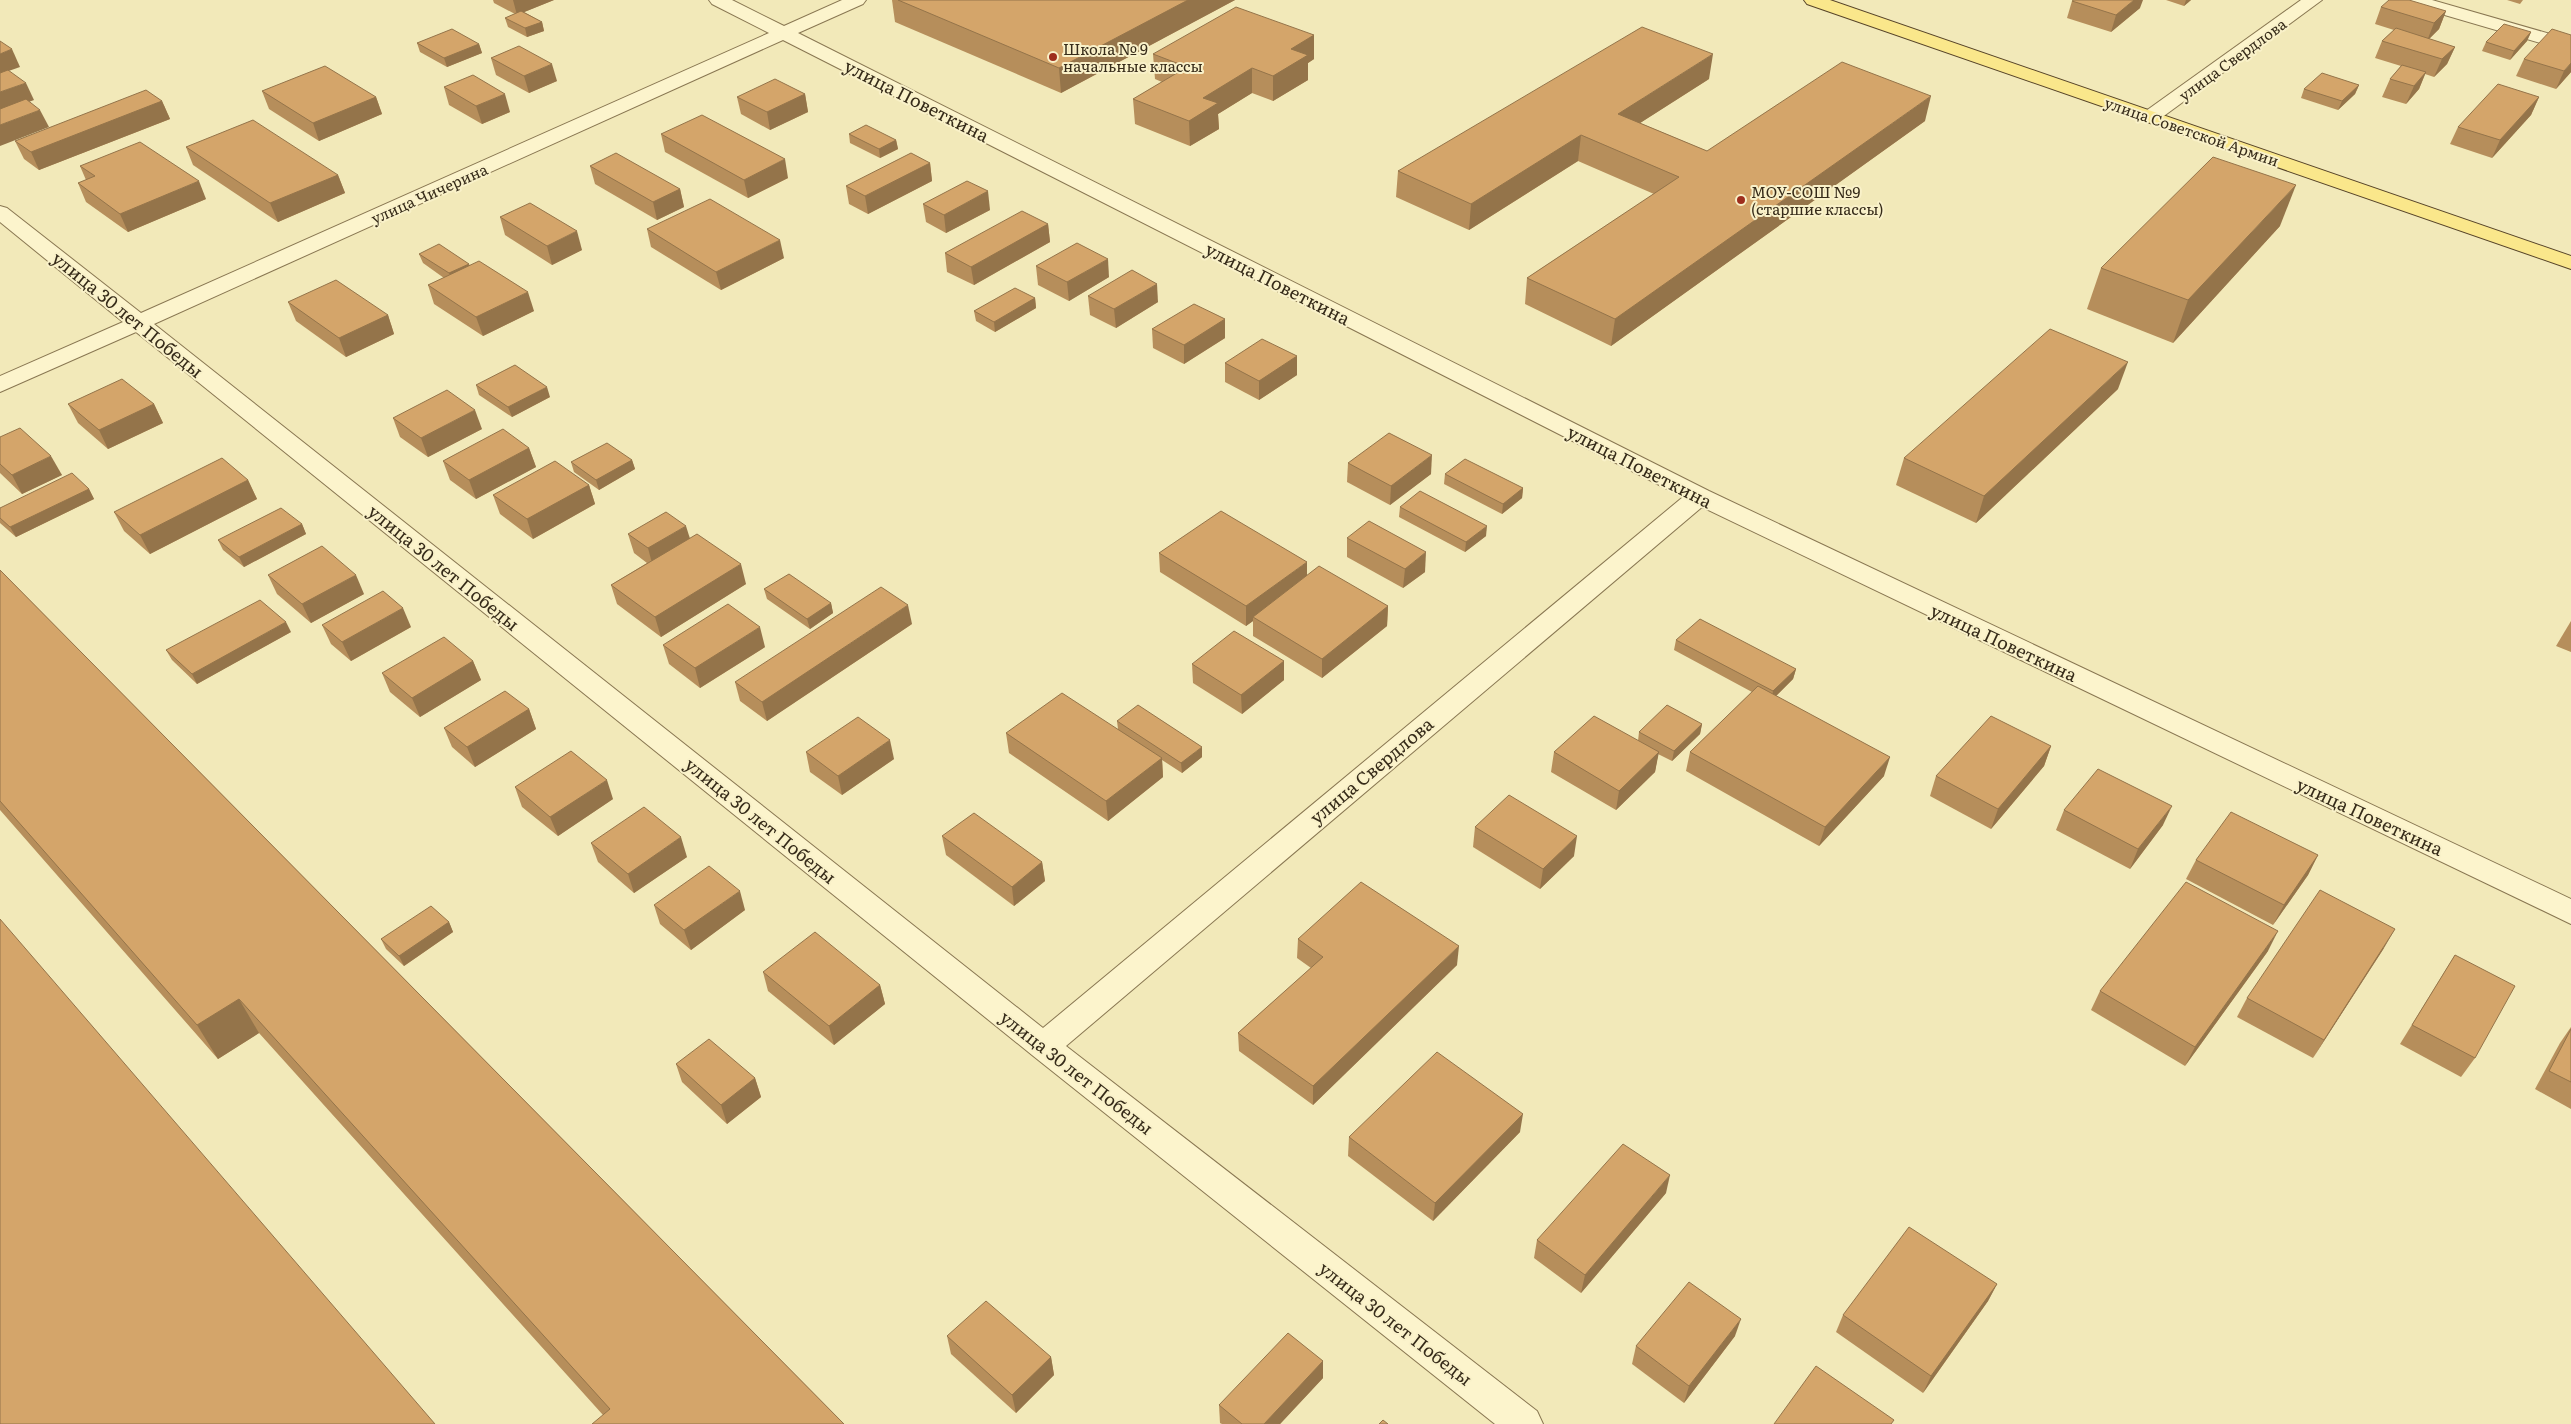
<svg xmlns="http://www.w3.org/2000/svg" width="2571" height="1424" font-family="Literata,serif">
<style>
.lines{fill:none;stroke-linecap:round;stroke-linejoin:round}
.minor-casing{stroke:#897752;stroke-width:2}
.major-casing{stroke:#564328;stroke-width:2}
.minor{fill:#fcf4cc;fill-rule:evenodd}
.major{fill:#fae78b;fill-rule:evenodd}
.wall{fill:#b68e5b}
.shaded-wall{fill:#94744a}
.building{fill:#d4a56a;stroke:#94744a}
.poi-dot{fill:#9e2e1d;stroke:#f9f1c9;stroke-width:2}
.labels{text-anchor:middle;dominant-baseline:central;stroke-width:4;stroke-linejoin:round;paint-order:stroke}
.far-poi-label{font-size:15px;fill:#362b19;stroke:#f9f1c9;text-anchor:start}
.far-street-label{font-size:15px;fill:#362b19;stroke:#f9f1c9}
.street-label{font-size:18px;fill:#362b19;stroke:#f9f1c9}
</style>
<rect width="100%" height="100%" fill="#f2e9b9"/>
<g class="lines">
<g class="minor-casing">
<g id="minor">
<path d="M709,0H732L784,26L842,0H866L863,4L798,33L1709,491L2571,899V924L1702,507L1066,1046L1537,1411L1543,1424H1495L1032,1055L136,332L0,392V376L123,322L0,222V206L7,208L141,313L769,33L712,4ZM783,40L1683,497L1043,1028L154,324Z"/>
<polygon points="2301,0 2322,0 2157,121 2143,121 2140,117 2143,113"/>
<polygon points="2404,0 2432,0 2571,40 2571,52 2407,4"/>
</g>
</g>
<g class="major-casing">
<polygon id="major" points="1804,0 1830,0 2571,256 2571,269 1807,4"/>
</g>
<use href="#minor" class="minor"/>
<use href="#major" class="major"/>
</g>
<g class="wall">
<polygon points="493,0 554,0 524,12 542,22 544,31 527,37 508,27 505,18 515,14 494,3"/>
<polygon points="892,0 1235,0 1061,93 895,22"/>
<polygon points="2166,0 2191,0 2184,6"/>
<polygon points="2507,0 2523,0 2520,4"/>
<polygon points="2072,1 2140,8 2111,32 2067,18"/>
<polygon points="2381,7 2446,11 2439,29 2429,39 2455,47 2447,64 2434,77 2425,74 2419,89 2406,104 2382,97 2390,79 2401,66 2375,58 2382,41 2394,30 2375,24"/>
<polygon points="2531,32 2527,41 2510,60 2482,51 2486,42"/>
<polygon points="1314,35 1314,59 1308,63 1308,80 1273,101 1252,93 1218,114 1219,129 1190,146 1135,124 1133,99 1162,82 1155,79 1153,54"/>
<polygon points="417,43 479,44 482,53 447,67 420,52"/>
<polygon points="491,58 557,81 529,93 496,75"/>
<polygon points="2524,59 2571,72 2556,89 2516,76"/>
<polygon points="1709,79 1640,123 1707,151 1925,121 1611,346 1525,304 1527,278 1654,194 1578,161 1469,230 1396,197 1398,171"/>
<polygon points="2359,85 2355,94 2338,110 2301,98 2304,89"/>
<polygon points="444,87 510,112 482,124 449,105"/>
<polygon points="262,91 376,97 382,114 319,141 269,109"/>
<polygon points="805,94 808,112 770,130 741,114 737,97"/>
<polygon points="2539,97 2531,115 2492,158 2450,144 2458,127"/>
<polygon points="162,101 170,119 39,170 24,159 15,141"/>
<polygon points="661,134 788,178 748,198 665,152"/>
<polygon points="849,134 896,140 898,149 880,158 850,143"/>
<polygon points="186,147 338,175 345,193 278,222 193,165"/>
<polygon points="930,163 932,181 868,214 849,204 846,186"/>
<polygon points="80,166 206,199 128,232 86,202 78,183 86,180"/>
<polygon points="590,166 680,189 684,207 657,220 595,184"/>
<polygon points="923,204 990,210 946,233 926,222"/>
<polygon points="500,217 582,250 552,265 505,235"/>
<polygon points="1048,224 1050,242 974,285 947,272 945,253"/>
<polygon points="2280,226 2173,343 2087,309 2101,268"/>
<polygon points="647,229 784,258 721,290 651,247"/>
<polygon points="419,254 470,265 534,311 483,336 434,304 428,285 444,278 423,263"/>
<polygon points="1036,266 1109,277 1069,301 1038,285"/>
<polygon points="1088,296 1158,302 1116,328 1090,315"/>
<polygon points="1035,298 1036,308 995,332 976,321 974,311"/>
<polygon points="288,302 388,315 394,334 346,357 296,321"/>
<polygon points="1225,319 1225,338 1184,364 1153,348 1152,329"/>
<polygon points="1297,356 1297,375 1259,400 1225,382 1225,363"/>
<polygon points="476,385 550,397 512,417 479,395"/>
<polygon points="2118,389 1976,523 1896,485 1904,458"/>
<polygon points="68,404 154,404 163,423 108,449 78,423"/>
<polygon points="393,418 482,429 428,457 400,437"/>
<polygon points="0,437 62,475 22,494 0,473"/>
<polygon points="529,448 536,467 476,499 450,480 443,461"/>
<polygon points="632,460 635,469 599,490 574,472 571,462"/>
<polygon points="1348,463 1431,474 1390,505 1347,482"/>
<polygon points="1445,474 1523,488 1522,498 1502,514 1444,484"/>
<polygon points="248,480 257,499 150,554 124,531 114,512"/>
<polygon points="589,485 595,504 533,539 500,514 493,495"/>
<polygon points="89,489 94,499 16,537 0,523 0,508"/>
<polygon points="1400,507 1486,536 1465,552 1399,517"/>
<polygon points="302,524 306,534 244,567 223,550 218,540"/>
<polygon points="628,534 690,538 746,584 661,637 617,604 611,585 647,563 634,553"/>
<polygon points="1347,538 1425,572 1403,588 1347,557"/>
<polygon points="1159,553 1307,576 1388,606 1387,626 1322,678 1253,636 1253,621 1246,626 1160,572"/>
<polygon points="0,570 844,1424 603,1415 259,1033 218,1059 0,810"/>
<polygon points="268,575 364,594 311,623 277,594"/>
<polygon points="764,589 831,603 833,613 810,629 767,599"/>
<polygon points="2571,621 2571,652 2556,646"/>
<polygon points="912,624 767,721 740,701 735,682"/>
<polygon points="322,625 411,627 351,661 331,644"/>
<polygon points="291,632 197,684 172,660 166,650"/>
<polygon points="1676,640 1796,669 1793,679 1776,696 1884,776 1819,846 1686,771 1690,752 1752,692 1674,650"/>
<polygon points="663,645 765,647 700,688 669,664"/>
<polygon points="473,661 481,680 420,717 390,692 382,673"/>
<polygon points="1284,661 1284,680 1242,714 1193,683 1192,664"/>
<polygon points="529,709 536,729 475,767 452,747 444,728"/>
<polygon points="1117,721 1202,757 1182,773 1162,760 1163,777 1108,821 1009,753 1006,733 1118,729"/>
<polygon points="1702,724 1700,734 1672,761 1658,754 1655,772 1616,810 1551,772 1554,752 1638,741 1639,732"/>
<polygon points="2051,746 2044,766 1991,829 1930,796 1936,776"/>
<polygon points="806,752 894,759 842,795 810,772"/>
<polygon points="515,787 613,799 558,836 522,807"/>
<polygon points="2064,810 2163,825 2130,869 2056,830"/>
<polygon points="1475,827 1574,856 1540,889 1473,847"/>
<polygon points="942,836 1042,862 1045,881 1014,906 946,855"/>
<polygon points="591,843 687,857 634,893 598,862"/>
<polygon points="2318,855 2308,875 2273,925 2186,879 2196,860"/>
<polygon points="654,905 745,910 691,950 660,924"/>
<polygon points="449,922 453,932 404,966 386,949 381,939"/>
<polygon points="1298,939 1457,965 1313,1105 1239,1051 1238,1033 1311,968 1297,958"/>
<polygon points="2384,948 2313,1058 2237,1017 2247,998"/>
<polygon points="2268,951 2185,1066 2091,1010 2100,991"/>
<polygon points="2455,955 2475,1058 2461,1077 2400,1044"/>
<polygon points="763,972 880,985 885,1004 834,1045 768,991"/>
<polygon points="2571,1027 2571,1109 2535,1089 2560,1043"/>
<polygon points="676,1064 755,1078 761,1097 727,1124 682,1082"/>
<polygon points="1520,1132 1433,1221 1348,1156 1349,1137"/>
<polygon points="1666,1193 1581,1293 1534,1258 1537,1240"/>
<polygon points="1997,1284 1988,1301 1923,1393 1836,1332 1843,1315"/>
<polygon points="947,1336 1051,1357 1054,1375 1016,1413 951,1354"/>
<polygon points="1735,1336 1684,1403 1632,1364 1636,1346"/>
<polygon points="1323,1361 1323,1378 1280,1424 1222,1424 1220,1423 1219,1405"/>
</g>
<g class="shaded-wall">
<polygon points="513,0 554,0 517,15"/>
<polygon points="1188,0 1235,0 1061,93 1059,68"/>
<polygon points="2134,0 2143,0 2140,8 2111,32 2116,15"/>
<polygon points="2186,0 2191,0 2184,6"/>
<polygon points="2446,11 2439,29 2427,41 2434,23"/>
<polygon points="542,22 544,31 527,37 525,28"/>
<polygon points="2531,32 2527,41 2510,60 2514,51"/>
<polygon points="1314,35 1314,59 1308,63 1308,80 1273,101 1273,76 1291,49"/>
<polygon points="479,44 482,53 447,67 444,58"/>
<polygon points="2455,47 2447,64 2434,77 2442,59"/>
<polygon points="12,49 20,67 0,74 0,54"/>
<polygon points="1713,54 1709,79 1615,139 1618,114"/>
<polygon points="2571,63 2571,72 2556,89 2564,71"/>
<polygon points="552,64 557,81 529,93 524,76"/>
<polygon points="1252,68 1252,93 1218,114 1219,129 1190,146 1189,121 1203,98"/>
<polygon points="2426,72 2419,89 2406,104 2414,86"/>
<polygon points="26,83 34,100 0,113 0,92"/>
<polygon points="2359,85 2355,94 2338,110 2342,101"/>
<polygon points="505,94 510,112 482,124 476,106"/>
<polygon points="805,94 808,112 770,130 767,112"/>
<polygon points="1931,96 1925,121 1611,346 1615,319"/>
<polygon points="376,97 382,114 319,141 313,123"/>
<polygon points="2539,97 2531,115 2492,158 2500,140"/>
<polygon points="162,101 170,119 39,170 31,152"/>
<polygon points="40,110 49,127 0,146 0,125"/>
<polygon points="1581,135 1578,161 1469,230 1471,204"/>
<polygon points="896,140 898,149 880,158 879,149"/>
<polygon points="785,159 788,178 748,198 744,180"/>
<polygon points="930,163 932,181 868,214 865,196"/>
<polygon points="338,175 345,193 278,222 270,203"/>
<polygon points="199,181 206,199 128,232 120,214"/>
<polygon points="2296,185 2280,226 2173,343 2188,300"/>
<polygon points="680,189 684,207 657,220 653,202"/>
<polygon points="988,191 990,210 946,233 944,215"/>
<polygon points="1048,224 1050,242 974,285 971,267"/>
<polygon points="577,231 582,250 552,265 547,246"/>
<polygon points="780,240 784,258 721,290 716,272"/>
<polygon points="1108,259 1109,277 1069,301 1067,282"/>
<polygon points="469,264 472,273 452,283 449,273"/>
<polygon points="1157,284 1158,302 1116,328 1114,309"/>
<polygon points="528,292 534,311 483,336 476,317"/>
<polygon points="1035,298 1036,308 995,332 994,322"/>
<polygon points="388,315 394,334 346,357 339,338"/>
<polygon points="1225,319 1225,338 1184,364 1184,345"/>
<polygon points="1297,356 1297,375 1259,400 1259,381"/>
<polygon points="2128,362 2118,389 1976,523 1984,496"/>
<polygon points="547,387 550,397 512,417 508,407"/>
<polygon points="154,404 163,423 108,449 99,430"/>
<polygon points="475,410 482,429 428,457 421,438"/>
<polygon points="529,448 536,467 476,499 469,480"/>
<polygon points="1432,455 1431,474 1390,505 1391,486"/>
<polygon points="51,456 62,475 22,494 12,475"/>
<polygon points="632,460 635,469 599,490 596,480"/>
<polygon points="248,480 257,499 150,554 140,535"/>
<polygon points="589,485 595,504 533,539 527,519"/>
<polygon points="1523,488 1522,498 1502,514 1503,504"/>
<polygon points="89,489 94,499 16,537 10,527"/>
<polygon points="302,524 306,534 244,567 239,557"/>
<polygon points="686,526 692,545 653,567 648,548"/>
<polygon points="1487,526 1486,536 1465,552 1466,542"/>
<polygon points="1426,552 1425,572 1403,588 1405,569"/>
<polygon points="1307,562 1307,581 1253,617 1253,621 1246,626 1246,606"/>
<polygon points="741,564 746,584 661,637 655,617"/>
<polygon points="356,575 364,594 311,623 302,604"/>
<polygon points="831,603 833,613 810,629 807,619"/>
<polygon points="908,605 912,624 767,721 762,702"/>
<polygon points="1388,606 1387,626 1322,678 1322,659"/>
<polygon points="403,608 411,627 351,661 342,642"/>
<polygon points="286,622 291,632 197,684 192,674"/>
<polygon points="760,627 765,647 700,688 695,668"/>
<polygon points="473,661 481,680 420,717 412,698"/>
<polygon points="1284,661 1284,680 1242,714 1241,695"/>
<polygon points="1796,669 1793,679 1771,701 1773,691"/>
<polygon points="529,709 536,729 475,767 467,747"/>
<polygon points="1702,724 1700,734 1672,761 1674,751"/>
<polygon points="890,740 894,759 842,795 838,776"/>
<polygon points="2051,746 2044,766 1991,829 1998,809"/>
<polygon points="1202,747 1202,757 1182,773 1181,763"/>
<polygon points="1659,752 1655,772 1616,810 1619,791"/>
<polygon points="1890,757 1884,776 1819,846 1825,827"/>
<polygon points="1162,758 1163,777 1108,821 1106,801"/>
<polygon points="607,780 613,799 558,836 550,817"/>
<polygon points="2172,806 2163,825 2130,869 2138,849"/>
<polygon points="1577,836 1574,856 1540,889 1543,869"/>
<polygon points="681,837 687,857 634,893 628,874"/>
<polygon points="2318,855 2308,875 2273,925 2284,905"/>
<polygon points="1042,862 1045,881 1014,906 1012,887"/>
<polygon points="740,891 745,910 691,950 684,930"/>
<polygon points="449,922 453,932 404,966 399,956"/>
<polygon points="2395,929 2384,948 2313,1058 2324,1040"/>
<polygon points="2278,931 2268,951 2185,1066 2195,1047"/>
<polygon points="1459,946 1457,965 1313,1105 1313,1086"/>
<polygon points="880,985 885,1004 834,1045 829,1026"/>
<polygon points="239,999 259,1033 218,1059 197,1025"/>
<polygon points="755,1078 761,1097 727,1124 721,1105"/>
<polygon points="1523,1114 1520,1132 1433,1221 1435,1203"/>
<polygon points="1670,1175 1666,1193 1581,1293 1585,1275"/>
<polygon points="1997,1284 1988,1301 1923,1393 1931,1376"/>
<polygon points="1741,1319 1735,1336 1684,1403 1689,1386"/>
<polygon points="1051,1357 1054,1375 1016,1413 1012,1395"/>
<polygon points="1323,1361 1323,1378 1280,1424 1264,1424"/>
</g>
<g class="building">
<polygon points="898,0 1188,0 1059,68"/>
<polygon points="2074,0 2134,0 2116,15 2072,1"/>
<polygon points="2389,0 2409,0 2446,11 2434,23 2381,7"/>
<polygon points="1236,7 1314,35 1291,49 1308,55 1273,76 1252,68 1203,98 1218,103 1189,121 1133,99 1187,67 1153,54"/>
<polygon points="521,11 542,22 525,28 505,18"/>
<polygon points="2504,24 2531,32 2514,51 2486,42"/>
<polygon points="1642,27 1713,54 1618,114 1707,151 1842,62 1931,96 1615,319 1527,278 1679,177 1581,135 1471,204 1398,171"/>
<polygon points="2396,28 2455,47 2442,59 2382,41"/>
<polygon points="452,29 479,44 444,58 417,43"/>
<polygon points="2552,29 2571,35 2571,63 2564,71 2524,59"/>
<polygon points="0,41 12,49 0,54"/>
<polygon points="519,46 552,64 524,76 491,58"/>
<polygon points="2402,65 2426,72 2414,86 2390,79"/>
<polygon points="325,66 376,97 313,123 262,91"/>
<polygon points="8,70 26,83 0,92 0,73"/>
<polygon points="2322,73 2359,85 2342,101 2304,89"/>
<polygon points="473,75 505,94 476,106 444,87"/>
<polygon points="775,79 805,94 767,112 737,97"/>
<polygon points="2498,84 2539,97 2500,140 2458,127"/>
<polygon points="146,90 162,101 31,152 15,141"/>
<polygon points="26,99 40,110 0,125 0,109"/>
<polygon points="702,115 785,159 744,180 661,134"/>
<polygon points="253,120 338,175 270,203 186,147"/>
<polygon points="866,125 896,140 879,149 849,134"/>
<polygon points="140,142 199,181 120,214 78,183 95,176 80,166"/>
<polygon points="616,153 680,189 653,202 590,166"/>
<polygon points="911,153 930,163 865,196 846,186"/>
<polygon points="2213,157 2296,185 2188,300 2101,268"/>
<polygon points="967,181 988,191 944,215 923,204"/>
<polygon points="710,199 780,240 716,272 647,229"/>
<polygon points="530,203 577,231 547,246 500,217"/>
<polygon points="1022,211 1048,224 971,267 945,253"/>
<polygon points="1077,243 1108,259 1067,282 1036,266"/>
<polygon points="439,244 469,264 449,273 419,254"/>
<polygon points="479,261 528,292 476,317 428,285"/>
<polygon points="1132,270 1157,284 1114,309 1088,296"/>
<polygon points="336,280 388,315 339,338 288,302"/>
<polygon points="1015,288 1035,298 994,322 974,311"/>
<polygon points="1194,304 1225,319 1184,345 1152,329"/>
<polygon points="2050,329 2128,362 1984,496 1904,458"/>
<polygon points="1262,339 1297,356 1259,381 1225,363"/>
<polygon points="515,365 547,387 508,407 476,385"/>
<polygon points="122,379 154,404 99,430 68,404"/>
<polygon points="447,390 475,410 421,438 393,418"/>
<polygon points="20,428 51,456 12,475 0,464 0,437"/>
<polygon points="503,429 529,448 469,480 443,461"/>
<polygon points="1389,433 1432,455 1391,486 1348,463"/>
<polygon points="607,443 632,460 596,480 571,462"/>
<polygon points="222,458 248,480 140,535 114,512"/>
<polygon points="1465,459 1523,488 1503,504 1445,474"/>
<polygon points="555,461 589,485 527,519 493,495"/>
<polygon points="72,473 89,489 10,527 0,518 0,508"/>
<polygon points="1420,491 1487,526 1466,542 1400,507"/>
<polygon points="281,508 302,524 239,557 218,540"/>
<polygon points="1221,511 1307,562 1246,606 1159,553"/>
<polygon points="666,512 686,526 648,548 628,534"/>
<polygon points="1369,521 1426,552 1405,569 1347,538"/>
<polygon points="697,534 741,564 655,617 611,585"/>
<polygon points="322,546 356,575 302,604 268,575"/>
<polygon points="1319,566 1388,606 1322,659 1253,617"/>
<polygon points="0,570 844,1424 592,1424 610,1409 239,999 197,1025 0,801"/>
<polygon points="789,574 831,603 807,619 764,589"/>
<polygon points="881,587 908,605 762,702 735,682"/>
<polygon points="383,591 403,608 342,642 322,625"/>
<polygon points="260,600 286,622 192,674 166,650"/>
<polygon points="728,604 760,627 695,668 663,645"/>
<polygon points="1700,619 1796,669 1773,691 1676,640"/>
<polygon points="1234,631 1284,661 1241,695 1192,664"/>
<polygon points="444,637 473,661 412,698 382,673"/>
<polygon points="1758,686 1890,757 1825,827 1690,752"/>
<polygon points="505,691 529,709 467,747 444,728"/>
<polygon points="1062,693 1162,758 1106,801 1006,733"/>
<polygon points="1138,705 1202,747 1181,763 1117,721"/>
<polygon points="1667,705 1702,724 1674,751 1639,732"/>
<polygon points="1594,716 1659,752 1619,791 1554,752"/>
<polygon points="1991,716 2051,746 1998,809 1936,776"/>
<polygon points="858,717 890,740 838,776 806,752"/>
<polygon points="571,751 607,780 550,817 515,787"/>
<polygon points="2098,769 2172,806 2138,849 2064,810"/>
<polygon points="1509,795 1577,836 1543,869 1475,827"/>
<polygon points="644,807 681,837 628,874 591,843"/>
<polygon points="2231,812 2318,855 2284,905 2196,860"/>
<polygon points="974,813 1042,862 1012,887 942,836"/>
<polygon points="709,866 740,891 684,930 654,905"/>
<polygon points="1361,882 1459,946 1313,1086 1238,1033 1323,957 1298,939"/>
<polygon points="2186,882 2278,931 2195,1047 2100,991"/>
<polygon points="2320,890 2395,929 2324,1040 2247,998"/>
<polygon points="431,906 449,922 399,956 381,939"/>
<polygon points="0,919 435,1424 0,1424"/>
<polygon points="815,932 880,985 829,1026 763,972"/>
<polygon points="2455,955 2515,986 2475,1058 2412,1025"/>
<polygon points="2571,1029 2571,1082 2549,1071"/>
<polygon points="709,1039 755,1078 721,1105 676,1064"/>
<polygon points="1437,1052 1523,1114 1435,1203 1349,1137"/>
<polygon points="1623,1144 1670,1175 1585,1275 1537,1240"/>
<polygon points="1909,1227 1997,1284 1931,1376 1843,1315"/>
<polygon points="1689,1282 1741,1319 1689,1386 1636,1346"/>
<polygon points="986,1301 1051,1357 1012,1395 947,1336"/>
<polygon points="1288,1333 1323,1361 1264,1424 1242,1424 1219,1405"/>
<polygon points="1816,1366 1894,1420 1891,1424 1774,1424"/>
<polygon points="1383,1420 1388,1424 1379,1424"/>
</g>
<g class="poi-dot">
<circle cx="1053" cy="57" r="5"/>
<circle cx="1741" cy="200" r="5"/>
</g>
<g class="labels">
<g class="far-poi-label">
<text x="1063" y="48">Школа № 9<tspan x="1063" dy="17">начальные классы</tspan></text>
<text x="1751" y="191">МОУ-СОШ №9<tspan x="1751" dy="17">(старшие классы)</tspan></text>
</g>
<g class="far-street-label">
<text transform="translate(2232 59) rotate(-36)">улица Свердлова</text>
<text transform="translate(2192 131) rotate(19)">улица Советской Армии</text>
<text transform="translate(429 193) rotate(-24)">улица Чичерина</text>
</g>
<g class="street-label">
<text transform="translate(917 100) rotate(27)">улица Поветкина</text>
<text transform="translate(1278 283) rotate(27)">улица Поветкина</text>
<text transform="translate(128 314) rotate(39)">улица 30 лет Победы</text>
<text transform="translate(1640 466) rotate(27)">улица Поветкина</text>
<text transform="translate(444 567) rotate(39)">улица 30 лет Победы</text>
<text transform="translate(2004 642) rotate(25)">улица Поветкина</text>
<text transform="translate(1371 770) rotate(-40)">улица Свердлова</text>
<text transform="translate(2370 816) rotate(25)">улица Поветкина</text>
<text transform="translate(761 820) rotate(39)">улица 30 лет Победы</text>
<text transform="translate(1077 1072) rotate(38)">улица 30 лет Победы</text>
<text transform="translate(1396 1323) rotate(38)">улица 30 лет Победы</text>
</g>
</g>
</svg>
